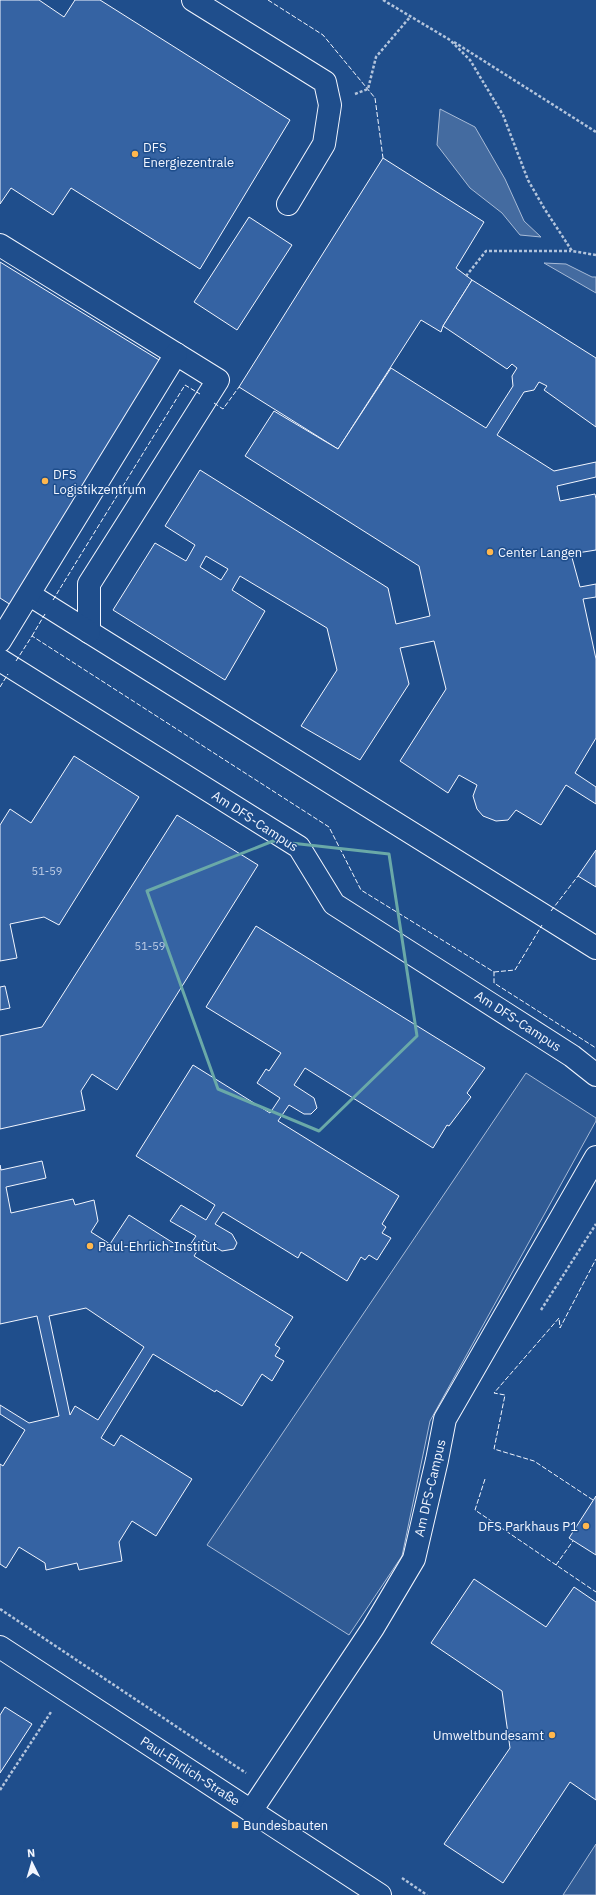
<svg xmlns="http://www.w3.org/2000/svg" width="596" height="1895" font-family="'IBM Plex Sans',sans-serif">
<style>
.built{fill:#305b95;stroke:#a8bbd7}
.water{fill:#446ba0;stroke:#a8bbd7}
.building{fill:#3563a3;stroke:#f2f6ff;fill-rule:evenodd}
.lines{fill:none;stroke-linecap:round;stroke-linejoin:round}
.minor-casing{stroke:#f2f6ff;stroke-width:24}
.path{stroke:#b3c4dc;stroke-width:2.5;stroke-dasharray:3 2;stroke-linecap:butt}
.minor{stroke:#1f4e8c;stroke-width:22}
.fence{stroke:#f2f6ff;stroke-width:1;stroke-dasharray:5 2;stroke-linecap:butt}
.marked{fill:none;stroke:#6aa9a8;stroke-width:3;stroke-linejoin:round}
.poi-dot{fill:#ffb74d;stroke:#1f4e8c;stroke-width:1.5}
.labels{text-anchor:middle;dominant-baseline:central;stroke-width:3;stroke-linejoin:round;paint-order:stroke}
.number-label{font-size:11px;fill:#c3d1e8}
.poi-label{font-size:13px;fill:#f2f6ff;stroke:#1f4e8c;text-anchor:start}
.street-label{font-size:13px;fill:#f2f6ff;stroke:#1f4e8c}
</style>
<rect width="100%" height="100%" fill="#1f4e8c"/>
<g class="built">
<polygon points="526,1073 596,1118 596,1121 430,1421 402,1556 349,1635 207,1545"/>
<polygon points="596,1844 596,1895 563,1895"/>
</g>
<g class="water">
<polygon points="440,109 475,127 505,179 524,221 541,237 520,235 502,213 470,188 437,145"/>
<polygon points="544,263 566,264 592,277 596,277 596,293"/>
</g>
<g class="building">
<polygon points="0,0 39,0 64,17 75,0 100,0 290,120 200,269 71,188 53,215 11,188 0,204"/>
<polygon points="383,158 484,222 456,268 472,280 443,326 441,332 421,320 338,449 239,387"/>
<polygon points="249,217 292,245 237,330 194,302"/>
<polygon points="0,262 164,363 11,605 0,598"/>
<path d="M472,280L596,358V427L544,390L547,386L539,382L534,390L524,392L497,435L554,471L596,462V477L557,486L560,501L595,494L596,499V550L571,554L580,587L596,584V597L583,599L596,659V738L575,773L596,787V804L566,785L541,825L516,810L508,820L496,821L483,816L477,809L473,796L477,785L459,775L448,793L400,761L446,689L434,641L400,648L409,684L360,760L301,726L337,670L327,628L240,576L232,590L265,611L225,680L113,610L155,543L186,561L195,545L165,526L200,470L388,588L396,624L430,616L419,566L245,456L274,411L338,449L391,368L486,428L513,386L512,376L517,368L512,364L507,369L443,326ZM206,556L228,569L221,580L200,567Z"/>
<polygon points="74,756 139,797 59,925 44,917 10,924 17,958 0,961 0,825 10,809 31,823"/>
<polygon points="177,815 258,865 117,1090 92,1074 81,1091 85,1110 0,1129 0,1036 42,1027"/>
<polygon points="596,850 596,887 578,876"/>
<path d="M256,926L485,1068L467,1093L471,1097L449,1126L447,1125L433,1148L305,1068L294,1085L314,1098L317,1108L311,1114H304L289,1105L278,1121L399,1196L382,1224L386,1227L382,1233L391,1238L377,1260L369,1255L365,1260L361,1257L347,1281L301,1252L298,1258L223,1212L215,1224L232,1234L237,1243L234,1249L222,1251L204,1240L194,1256L293,1317L275,1345L280,1348L275,1356L284,1361L272,1381L262,1374L242,1406L216,1390L215,1392L153,1354L101,1438L114,1446L121,1435L192,1479L156,1536L132,1521L119,1542L122,1561L79,1570L77,1563L46,1570L45,1563L19,1547L6,1568L0,1564V1464L3,1466L25,1430L0,1414V1405L29,1423L59,1416L37,1316L0,1324V1165L1,1170L42,1161L46,1178L6,1187L11,1213L73,1199L75,1205L94,1200L98,1221L91,1232L110,1244L129,1215L186,1251L196,1236L170,1221L181,1205L206,1220L215,1205L136,1156L193,1065L270,1113L280,1098L257,1083L266,1069L269,1071L281,1053L206,1007ZM86,1308L144,1347L98,1420L75,1406L70,1415L49,1316Z"/>
<polygon points="5,986 10,1008 0,1010 0,987"/>
<polygon points="596,1496 596,1555 569,1538"/>
<polygon points="474,1579 546,1627 574,1587 596,1602 596,1800 570,1782 503,1883 444,1844 510,1748 502,1691 431,1643"/>
<polygon points="5,1707 32,1724 0,1773 0,1715"/>
</g>
<g class="lines">
<g class="minor-casing">
<g id="minor">
<polyline points="193,0 325,82 330,105 324,144 288,204"/>
<polyline points="0,245 218,380 89,584 89,632 596,948"/>
<polyline points="30,595 89,632"/>
<polyline points="0,641 176,354"/>
<polyline points="0,660 299,847 334,904 572,1056 596,1075"/>
<polyline points="0,1647 380,1895"/>
<polyline points="251,1811 373,1628 414,1559 437,1460 445,1419 596,1157"/>
</g>
</g>
<g class="path">
<polyline points="383,0 450,40 470,60 503,115 528,180 544,208 572,251 596,255"/>
<polyline points="454,42 596,132"/>
<polyline points="355,94 368,89 376,57 410,17"/>
<polyline points="466,276 486,251 571,251"/>
<polyline points="541,1310 596,1224"/>
<polyline points="0,1609 246,1773"/>
<polyline points="0,1790 51,1712"/>
<polyline points="402,1878 427,1895"/>
</g>
<use href="#minor" class="minor"/>
<g class="fence">
<polyline points="268,0 323,35 375,98 383,158"/>
<polyline points="214,403 223,409 239,387"/>
<polyline points="53,600 185,385 200,394"/>
<polyline points="32,636 45,614"/>
<polyline points="16,661 32,636 329,827 361,890 494,972 494,983 596,1048"/>
<polyline points="0,687 8,674"/>
<polyline points="551,911 578,876"/>
<polyline points="494,972 515,970 542,925"/>
<polyline points="485,1479 475,1510 596,1592"/>
<polyline points="593,1500 534,1461 494,1449 505,1395 494,1393 559,1318 560,1328 596,1259"/>
<polyline points="556,1565 573,1541"/>
</g>
</g>
<path class="marked" d="M273,841L389,854L417,1036L319,1131L218,1089L147,891Z"/>
<g class="poi-dot">
<circle cx="135" cy="154" r="4"/>
<circle cx="45" cy="481" r="4"/>
<circle cx="490" cy="552" r="4"/>
<circle cx="90" cy="1246" r="4"/>
<circle cx="586" cy="1526" r="4"/>
<circle cx="552" cy="1735" r="4"/>
<rect x="231" y="1821" width="8" height="8" rx="2"/>
</g>
<g class="labels">
<g class="number-label">
<text x="47" y="871">51-59</text>
<text x="150" y="946">51-59</text>
</g>
<g class="poi-label">
<text x="143" y="147">DFS<tspan x="143" dy="15">Energiezentrale</tspan></text>
<text x="53" y="474">DFS<tspan x="53" dy="15">Logistikzentrum</tspan></text>
<text x="498" y="552">Center Langen</text>
<text x="98" y="1246">Paul-Ehrlich-Institut</text>
<text x="578" y="1526" text-anchor="end">DFS Parkhaus P1</text>
<text x="544" y="1735" text-anchor="end">Umweltbundesamt</text>
<text x="243" y="1825">Bundesbauten</text>
</g>
<g class="street-label">
<text transform="translate(255 821) rotate(33)">Am DFS-Campus</text>
<text transform="translate(518 1021) rotate(33)">Am DFS-Campus</text>
<text transform="translate(430 1488) rotate(-77)">Am DFS-Campus</text>
<text transform="translate(190 1771) rotate(33)">Paul-Ehrlich-Straße</text>
</g>
</g>
<g transform="translate(32 1863) rotate(355)" stroke="#1f4e8c" stroke-width="3" paint-order="stroke">
<path d="M0-3L7 15L0 10L-7 15Z" fill="#f2f6ff"/>
<text y="-6" font-size="11" font-weight="bold" text-anchor="middle" fill="#f2f6ff">N</text>
</g>
</svg>
